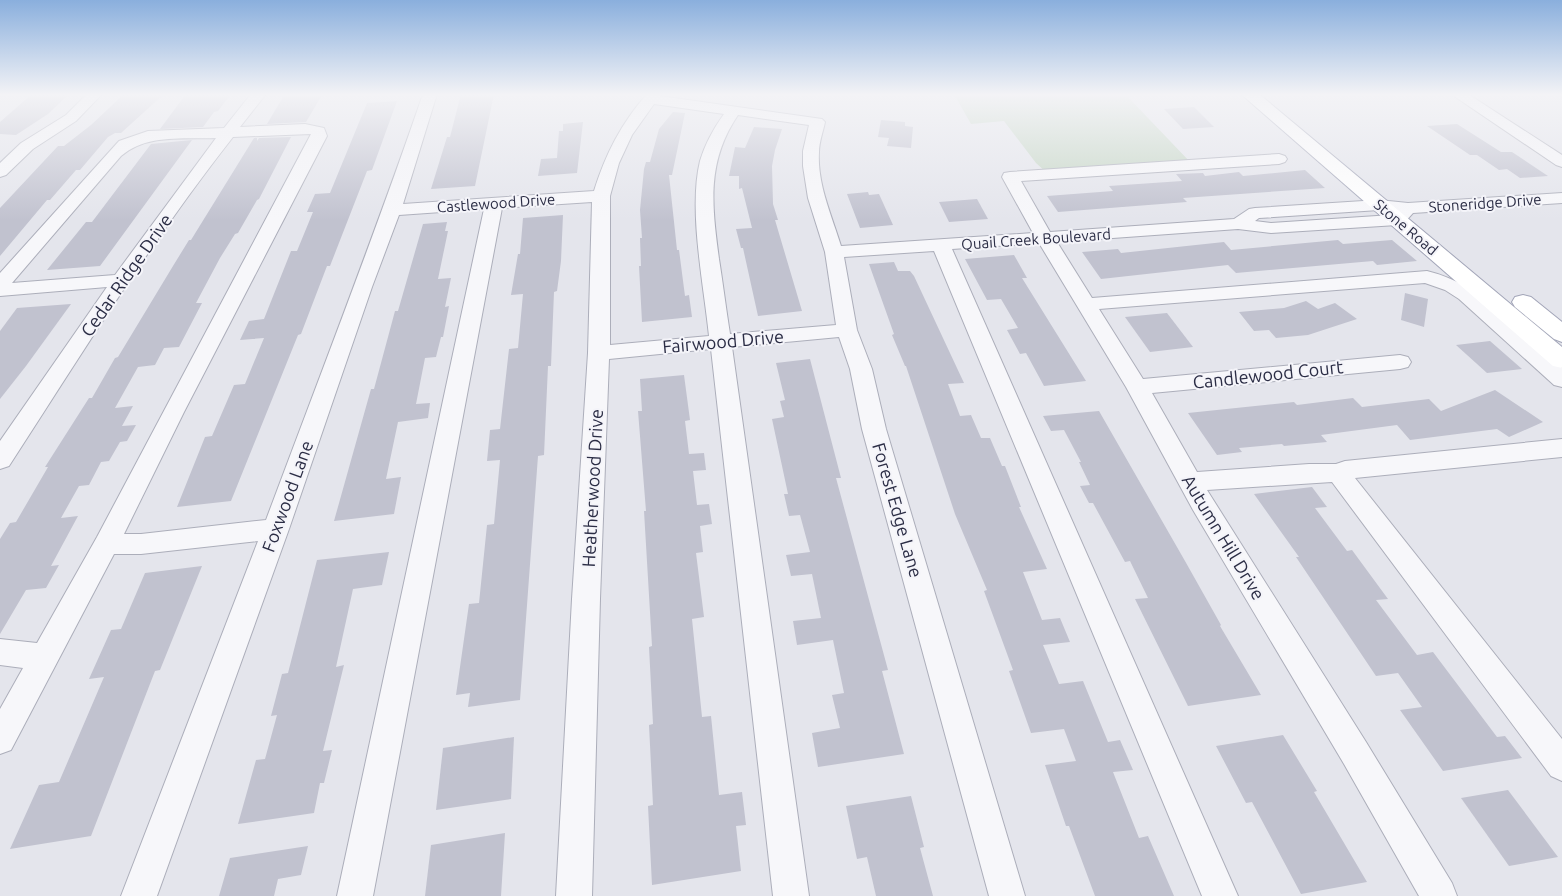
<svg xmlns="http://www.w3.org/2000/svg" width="1562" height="896" font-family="Ubuntu,sans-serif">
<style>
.green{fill:#c5d6c5}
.building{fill:#c1c2cf}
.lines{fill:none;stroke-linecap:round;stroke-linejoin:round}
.minor-casing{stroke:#acaeba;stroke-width:2}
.major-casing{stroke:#a2a5b8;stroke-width:2}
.minor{fill:#f7f7fa;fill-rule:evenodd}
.major{fill:#fff;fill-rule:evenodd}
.labels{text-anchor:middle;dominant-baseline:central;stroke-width:4;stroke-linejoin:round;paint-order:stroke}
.far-street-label{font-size:15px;fill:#2b2d45;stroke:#f4f4f9}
.street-label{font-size:18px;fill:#2b2d45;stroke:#f4f4f9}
</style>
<rect width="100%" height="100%" fill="#e4e5ec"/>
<polygon class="green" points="954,94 1117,94 1119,97 1127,96 1192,164 1047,173 1036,163 1004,121 971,124"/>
<g class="building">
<polygon points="32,94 69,94 48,114 16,135 0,134 0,122"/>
<polygon points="124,94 164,94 121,133 115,133 108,137 80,170 76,170 50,200 47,200 0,256 0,208 58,146 64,146 91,125"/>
<polygon points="186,94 231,94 218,111 214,112 203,127 160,129"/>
<polygon points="461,94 494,94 475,186 431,189 447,137 450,137"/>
<polygon points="322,95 306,122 267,124 283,97"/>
<polygon points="397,101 372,170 367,171 330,266 327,266 301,334 298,335 231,501 177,507 205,437 212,436 234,385 245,384 264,338 240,340 249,321 264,319 291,251 297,251 313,212 307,212 315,194 330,193 367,103"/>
<polygon points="1194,107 1214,127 1183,129 1164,109"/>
<polygon points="673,112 685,113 672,175 669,175 677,250 679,250 685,296 689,295 692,317 642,322 639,266 641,266 640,238 642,238 640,210 644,169 646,162 650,162 659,129"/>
<polygon points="881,120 905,122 905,126 913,127 911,148 887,146 889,138 878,137"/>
<polygon points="583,122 577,173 538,176 541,159 557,158 559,131 563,131 563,124"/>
<polygon points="1457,124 1501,152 1512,152 1548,176 1520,178 1507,169 1499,170 1477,155 1470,155 1427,126"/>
<polygon points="754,127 782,129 775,150 772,166 773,204 778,220 775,220 802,311 758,316 743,248 741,248 736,229 752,228 742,188 739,189 739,176 729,176 735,147 745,148"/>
<polygon points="291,137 259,199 257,200 238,233 235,234 220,258 196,303 202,303 179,347 164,348 155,365 138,367 115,408 133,406 122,426 136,425 127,441 120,442 109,461 101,462 89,485 79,486 61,518 78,516 51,566 59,565 46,588 26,590 0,634 0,539 10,523 16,522 48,467 45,467 89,398 92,398 115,358 118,357 173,266 189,240 191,240 254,138 257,138 257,141 259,138"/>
<polygon points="192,140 100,266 47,270 86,222 92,222 151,144"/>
<polygon points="1305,170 1325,188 1183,198 1187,202 1058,212 1047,196 1113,191 1109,186 1182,181 1176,174 1203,173 1205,176 1239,172 1243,176"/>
<polygon points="868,192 869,195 879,194 893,225 860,228 847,194"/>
<polygon points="977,199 988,219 949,222 939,202"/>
<polygon points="563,215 561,261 557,291 554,292 551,366 548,366 544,455 538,456 520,700 468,707 470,693 456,695 469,604 479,603 487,525 494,524 500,460 487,461 490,430 500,429 509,349 518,348 523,294 511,295 518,254 520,254 523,218"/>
<polygon points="447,222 445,231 448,231 438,279 451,278 445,307 449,306 443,337 441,337 436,357 425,358 416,404 430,403 428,418 398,422 386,479 401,477 394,514 334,521 371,389 374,389 395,311 398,311 423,224"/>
<polygon points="1338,240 1343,244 1392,240 1417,261 1377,265 1373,261 1236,273 1228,265 1101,279 1082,252 1118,249 1121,253 1224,242 1231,250"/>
<polygon points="1014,255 1027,278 1022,278 1086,381 1044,386 1026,353 1020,354 1007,330 1018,328 1001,299 987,300 965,259"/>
<polygon points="894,262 898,271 910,271 914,276 964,383 948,384 960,416 971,415 981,438 990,438 1002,466 1005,466 1021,507 1019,507 1047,569 1023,572 1042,620 1060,618 1070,642 1043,645 1059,684 1083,681 1108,742 1120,740 1133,770 1113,772 1139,838 1148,836 1174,896 1095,896 1069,826 1066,826 1045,765 1076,761 1064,729 1031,733 1009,671 1013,670 984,591 987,590 955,514 906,366 905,366 892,335 894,334 869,264"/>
<polygon points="1405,293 1428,299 1424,327 1401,320"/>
<polygon points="1306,301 1318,309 1335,303 1357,319 1308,335 1276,338 1269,330 1254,331 1239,312 1284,308"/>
<polygon points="71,304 26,366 0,399 0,331 17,308"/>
<polygon points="1167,313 1193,347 1150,352 1125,317"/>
<polygon points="1490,341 1522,369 1487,373 1456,345"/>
<polygon points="810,359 841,478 836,478 888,670 882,671 904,754 818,767 812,733 840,728 832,695 844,693 833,640 797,645 793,621 821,618 812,574 791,576 786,555 810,552 800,515 789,516 784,494 788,494 772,419 784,417 780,401 785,400 776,363"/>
<polygon points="684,375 690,420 685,421 689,454 704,453 706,470 693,471 697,505 709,504 712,524 700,526 703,552 696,553 704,617 692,619 702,717 711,716 719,795 742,792 746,825 736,826 741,871 652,885 648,806 653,805 649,725 653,724 649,647 652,646 644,511 646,511 638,411 642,411 640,379"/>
<polygon points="1495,390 1543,422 1509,437 1497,429 1410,440 1397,425 1321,435 1327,442 1284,446 1282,444 1239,448 1242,452 1217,455 1188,413 1294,402 1297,405 1353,398 1362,407 1429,399 1441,411"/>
<polygon points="1099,411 1185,561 1221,625 1220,626 1261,695 1188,706 1135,599 1148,598 1130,561 1125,562 1093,503 1089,503 1080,486 1090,485 1079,462 1081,462 1064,430 1051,431 1043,416"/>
<polygon points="1312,487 1327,507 1315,508 1347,551 1352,550 1388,599 1376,600 1417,655 1433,652 1497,737 1505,736 1522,758 1443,771 1400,710 1422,707 1398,673 1376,676 1296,557 1299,557 1254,494"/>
<polygon points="389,552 382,585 353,589 336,667 344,665 323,751 332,750 324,783 320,783 314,813 238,824 256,760 265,759 277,715 271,716 282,674 288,673 317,560"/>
<polygon points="202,566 160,670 155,671 91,836 10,849 39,785 59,782 104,677 89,679 111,630 121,629 145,573"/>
<polygon points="1283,735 1317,791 1314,792 1367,882 1301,894 1252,802 1246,803 1216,746"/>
<polygon points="514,737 511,799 436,810 443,748"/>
<polygon points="1508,790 1558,857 1509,866 1461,798"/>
<polygon points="911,796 924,847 920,848 933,896 876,896 867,857 857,859 846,806"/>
<polygon points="505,833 501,896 425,896 431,845"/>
<polygon points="308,846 301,875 278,879 274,896 219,896 230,858"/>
</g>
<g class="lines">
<g class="minor-casing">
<g id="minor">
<polygon points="87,94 102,94 76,121 33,149 6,175 0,177 0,163 21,143 66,115"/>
<path d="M251,94H266L240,127L305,124L324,128L327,136L184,412L124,534H141L266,520C319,378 374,237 423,94H437L403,204L594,191C606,153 621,124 647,94H661L660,96L822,119L825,122C823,132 819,142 819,152C817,184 832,216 841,246L1033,233L1002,177L1004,173L1010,172L1279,154L1285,156L1287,159L1285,162L1279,164L1021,181L1050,232L1234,219L1249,209L1255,208L1379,200L1408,203L1562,193V203L1413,213L1403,224L1397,225L1271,233L1238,229L1057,242L1092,298L1427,271C1444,275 1459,282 1473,291L1562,368V387L1554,385L1459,299L1445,290L1425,283L1099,309L1143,379L1400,355L1408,357L1411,362L1408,367L1400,369L1152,393L1197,472L1309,464H1336L1345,461L1562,439V457L1355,478L1562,739V781L1551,776L1332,482L1207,490L1366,742L1452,883L1457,896H1419L1344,764L1193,510L1126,387L1039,243L952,249L1238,896H1202L934,251L844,257L857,330L872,369L886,429L1025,896H989L862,429L850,369L839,337L732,347L809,896H773L711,349L609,359L600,599L592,896H556L572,599L588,353L592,202L502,208L373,896H337L484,209L399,215L372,287L289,529L157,896H121L258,541L141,554H114L11,750L0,754V709L23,668L0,665V639L37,643L97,537L311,134L233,137C151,241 81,355 9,466L0,469V441L107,287L0,296V273L119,141L148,131L224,128ZM654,104L724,114C714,128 705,144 700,161C688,210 704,286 709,336L610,345V196L619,163L632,135ZM738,115L809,125L803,151V166L808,198L825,252L836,325L730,334C726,309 723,284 719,259C712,206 706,162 738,115ZM216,138L115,275L12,283L121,156C146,134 184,139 216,138ZM1379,210L1395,212L1392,215L1271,223L1255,221L1259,218Z"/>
<polygon points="1451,94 1468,94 1562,155 1562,167 1556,165"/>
</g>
</g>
<g class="major-casing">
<g id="major">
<polygon points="1241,94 1259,94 1562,347 1562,368 1553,366"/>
<polygon points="1523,295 1531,297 1562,322 1562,342 1554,339 1515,307 1512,302 1515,297"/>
</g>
</g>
<use href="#minor" class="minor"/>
<use href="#major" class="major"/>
</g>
<linearGradient id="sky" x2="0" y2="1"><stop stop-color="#8aafdd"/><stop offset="0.43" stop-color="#f3f3f6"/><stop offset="1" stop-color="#f3f3f6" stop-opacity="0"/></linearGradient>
<rect width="1562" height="220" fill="url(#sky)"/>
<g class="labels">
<g class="far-street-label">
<text transform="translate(496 203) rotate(-4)">Castlewood Drive</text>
<text transform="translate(1485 203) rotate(-4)">Stoneridge Drive</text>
<text transform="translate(1406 227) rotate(40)">Stone Road</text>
<text transform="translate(1036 239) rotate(-4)">Quail Creek Boulevard</text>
</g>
<g class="street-label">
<text transform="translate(126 275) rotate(-55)">Cedar Ridge Drive</text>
<text transform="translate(723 341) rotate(-5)">Fairwood Drive</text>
<text transform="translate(1268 374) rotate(-6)">Candlewood Court</text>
<text transform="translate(592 488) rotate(-87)">Heatherwood Drive</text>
<text transform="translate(287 496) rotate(-70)">Foxwood Lane</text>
<text transform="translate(898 510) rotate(74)">Forest Edge Lane</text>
<text transform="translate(1224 537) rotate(59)">Autumn Hill Drive</text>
</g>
</g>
</svg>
